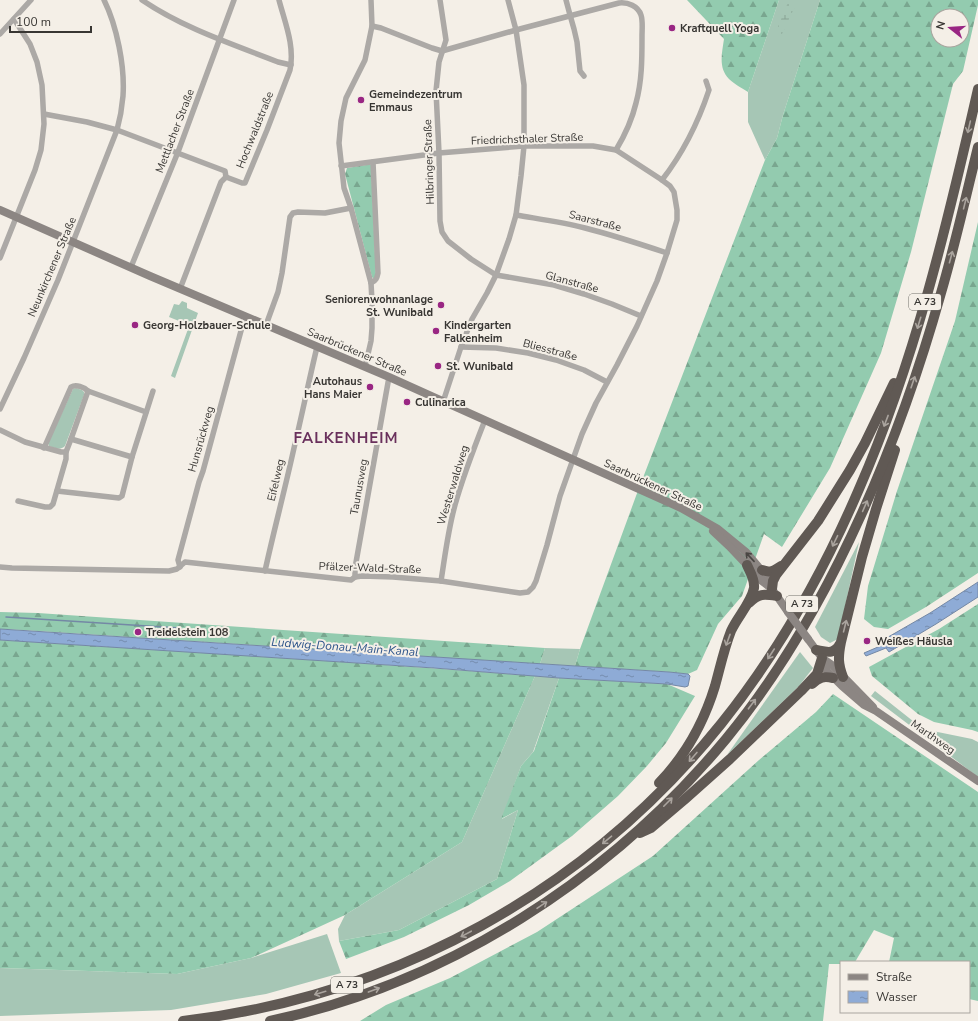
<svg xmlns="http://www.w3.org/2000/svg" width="978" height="1021" font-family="'Nunito Sans',sans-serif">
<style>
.grass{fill:#a6c6b5}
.forest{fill:url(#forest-firs);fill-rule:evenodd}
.wetland{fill:url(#wetland-marsh)}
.water{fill:url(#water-ripples);stroke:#7488a5}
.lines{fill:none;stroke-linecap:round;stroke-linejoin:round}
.stream{stroke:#7488a5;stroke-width:1.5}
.street{stroke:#aca9a6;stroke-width:5.5}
.secondary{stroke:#8c8683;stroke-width:8}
.highway{stroke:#605954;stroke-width:10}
.secondary-bridge{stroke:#8c8683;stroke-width:8}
.oneway{stroke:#aaa49e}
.oneway2{stroke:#494643}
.poi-dot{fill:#992683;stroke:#f4efe7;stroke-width:1.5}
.labels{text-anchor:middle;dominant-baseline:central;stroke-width:4;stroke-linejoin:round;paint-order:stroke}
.shield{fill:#f4efe7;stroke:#706e69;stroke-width:1}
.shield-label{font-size:10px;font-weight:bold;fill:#383633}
.poi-label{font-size:11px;font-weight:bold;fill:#383633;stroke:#f4efe7;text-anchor:start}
.street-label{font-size:11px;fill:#383633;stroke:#f4efe7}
.water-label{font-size:12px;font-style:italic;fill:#2e558b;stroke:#f4efe7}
.district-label{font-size:15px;font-weight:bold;letter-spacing:1px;fill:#69305c;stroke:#f4efe7}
</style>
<defs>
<pattern id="forest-firs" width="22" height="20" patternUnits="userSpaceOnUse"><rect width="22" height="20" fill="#93cbaf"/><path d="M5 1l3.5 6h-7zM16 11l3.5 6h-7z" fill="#79a68f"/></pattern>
<pattern id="wetland-marsh" width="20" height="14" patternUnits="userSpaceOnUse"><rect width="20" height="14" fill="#a6c6b5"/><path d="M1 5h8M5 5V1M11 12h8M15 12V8" fill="none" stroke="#88a294"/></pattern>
<pattern id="water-ripples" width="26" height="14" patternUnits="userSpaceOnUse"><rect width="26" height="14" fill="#8eabd6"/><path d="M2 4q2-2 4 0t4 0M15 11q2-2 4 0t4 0" fill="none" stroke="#758cae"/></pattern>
</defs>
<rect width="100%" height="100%" fill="#f4efe7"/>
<g class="grass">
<polygon points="779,0 820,0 783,115 777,138 765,160 748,122 748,92"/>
<polygon points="182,301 187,303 187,308 198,313 175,378 171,376 192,318 189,325 169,317 174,304 179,305"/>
<path d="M76,388L82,390L84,392V395L65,446C60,451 55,448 49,446L48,443L72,391L73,389Z"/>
<polygon points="859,542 838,639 830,643 821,637 815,627"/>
<polygon points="545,648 580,649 575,666 540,664"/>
<polygon points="800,652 813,668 799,686 727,755"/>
<polygon points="535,676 559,678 533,752 521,766 502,819 518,810 497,879 399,930 339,941 338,929 345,915 462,842"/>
<polygon points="875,691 923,729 972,739 978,742 978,777 871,696"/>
<polygon points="327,934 341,973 266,994 171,1010 0,1016 0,968 177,974 251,958"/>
</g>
<g class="forest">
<path d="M687,0H779L748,92C742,88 734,84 729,79C718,68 722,53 724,39Z"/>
<path d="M820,0H978V5L963,71L953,84L911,252L881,353L830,468L782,547L764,534L742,596L718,624L697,670L688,674L669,672L575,666L580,649L636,496L765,160L777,138L783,115ZM938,16H962V40H938Z"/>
<polygon points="366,165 371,165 376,277 374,279 372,277 345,174 347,168"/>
<polygon points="978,222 978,573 926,607 888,629 874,627 864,619 868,586 897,491 955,321"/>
<polygon points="978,604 978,732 972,730 934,722 918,714 872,676 869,667 939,629"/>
<polygon points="0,612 38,613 545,648 540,664 22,630 0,629"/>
<path d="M0,640C178,651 357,662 535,676L462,842L345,915L251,958L177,974L0,968Z"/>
<polygon points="559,678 667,684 695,696 666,743 647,766 618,796 572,836 510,881 469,905 404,937 346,959 339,941 399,930 497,879 518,810 501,819 521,766 534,751"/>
<polygon points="833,694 978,792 978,1001 969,999 969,962 889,962 894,938 874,930 855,962 841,962 841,964 829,964 823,1021 360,1021 386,1005 450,978 537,932 653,856 759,760 816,712"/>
</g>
<polygon class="wetland" points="789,0 798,0 781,36 775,34"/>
<g class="water">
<polygon points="978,582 978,597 936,624 889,652 886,648 866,656 864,653 885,644 883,640 930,613"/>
<polygon points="0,629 669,672 688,674 690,676 688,686 685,687 667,684 559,678 434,668 109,647 0,640"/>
</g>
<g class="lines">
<polyline class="stream" points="6,617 179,628"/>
<g class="street">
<path d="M142,0C183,28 232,44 278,62L291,65"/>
<polyline points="440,0 446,40 439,62 436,91 439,153 440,221 442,232 448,241 471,259 496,275 554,285 584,294 612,304 641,316"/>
<polyline points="566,0 570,15 574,29 577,42 580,71 584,76"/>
<path d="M372,26L381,28L432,48L442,51L516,30L619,3C628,2 638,6 641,15C643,21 642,29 642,36C642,59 642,81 636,103C632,120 625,135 616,150"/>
<polyline points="0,34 31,0"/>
<polyline points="44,114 87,122 117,130 225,171 226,177"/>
<path d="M662,180C683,153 698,123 709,90L706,81"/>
<path d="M516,215C539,219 562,222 585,228C613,235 640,244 667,253"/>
<polyline points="0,258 35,170 41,150 44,124 42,85 37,62 30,44 14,19"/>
<polyline points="131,267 178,152 234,0"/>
<path d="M371,283C376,281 377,278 378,273L373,162"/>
<path d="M180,289L221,182L226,177L242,183H245L267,130L290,70C295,46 285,23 279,0"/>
<polyline points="266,325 278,292 282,273 290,217 293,213 298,212 325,213 351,208"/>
<polyline points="461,347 496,348 528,353 556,360 584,370 607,382"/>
<polyline points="365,367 371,341 372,328 372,301 371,283 351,208 344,188 339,143 341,121 346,98 365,60 372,26 371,0"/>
<polyline points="443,402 461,347 472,319 487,293 496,275 509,239 516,215 521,176 524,146 524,85 516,30 508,0"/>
<path d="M0,409L24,358L58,280L117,130C120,119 122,108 123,96C125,67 117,26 104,0"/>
<polyline points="0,430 25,442 61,452 66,452 71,439 132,457"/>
<polyline points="71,439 88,391 146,412"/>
<path d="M44,448L71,387C76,384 84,387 88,391"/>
<polyline points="57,491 119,498 122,496 132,457 153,391"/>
<polyline points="18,501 45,507 50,507 53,504 66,459 66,452"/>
<polyline points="0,567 12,568 169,571 177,569 185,562 351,580 355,577 362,576 393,577 441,581 520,593 528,592 533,587 536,581 547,545 560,496 582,434 596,403 617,365 637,326 657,281 667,253 677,220 677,210 674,192 670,186 662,180 616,150 593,146 524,146 439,153 341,166"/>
<polyline points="180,567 178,560 199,482 203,471 245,316"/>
<path d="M265,571C274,530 285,489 294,448C302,415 309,380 317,347"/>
<polyline points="355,577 355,568 389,377"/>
<path d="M441,581C445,556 448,530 455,505C463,476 474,448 485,420"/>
</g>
<g class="secondary">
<polyline points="0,210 150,276 389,377 681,508 718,529 746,552 767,577 772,589 788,612"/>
<polyline points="713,531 729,546 747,565 752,568 762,581 771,588"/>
<polyline points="808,639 822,658 832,665 873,707"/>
<polyline points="822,658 827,671 842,686 864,705 876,711 978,781"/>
</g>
<g class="highway">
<path d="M762,570C770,573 774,571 781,566"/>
<polyline points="772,589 773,581 776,575 818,521 850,470 865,443 894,383"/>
<path d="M749,603C759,593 764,594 777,596"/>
<path d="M816,650C827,652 834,655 840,644"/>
<path d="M843,677C838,664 838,657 841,642L862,557L876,509L895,450"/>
<path d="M812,684C819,677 824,676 833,678"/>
<path d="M659,783C685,756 704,722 715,686C720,668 724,649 731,631C738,616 751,603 754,588C755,579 750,572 747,565"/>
<polyline points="640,833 651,828 684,800 730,759 801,691 817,674 822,658"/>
<path d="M183,1021C395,996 587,891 721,724C778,653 823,573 859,489C915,361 947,225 978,89"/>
<path d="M270,1021C448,983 610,879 726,739C782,671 826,593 862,513C894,442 920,368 941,293C955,245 966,196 978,147"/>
</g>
<polyline class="secondary-bridge" points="788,612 808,639"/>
</g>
<defs><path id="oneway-shaft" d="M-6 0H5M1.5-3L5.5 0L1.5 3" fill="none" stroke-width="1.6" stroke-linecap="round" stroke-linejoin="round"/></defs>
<g class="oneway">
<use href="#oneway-shaft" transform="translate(969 127) rotate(103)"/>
<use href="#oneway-shaft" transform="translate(965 203) rotate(-76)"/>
<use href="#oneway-shaft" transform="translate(951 257) rotate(-75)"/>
<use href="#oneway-shaft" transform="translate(919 323) rotate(107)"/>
<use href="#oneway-shaft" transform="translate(913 382) rotate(-71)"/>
<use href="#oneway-shaft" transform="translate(886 421) rotate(111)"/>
<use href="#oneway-shaft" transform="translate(865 506) rotate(-66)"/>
<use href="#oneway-shaft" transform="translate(835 541) rotate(116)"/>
<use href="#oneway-shaft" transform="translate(845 626) rotate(-76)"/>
<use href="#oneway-shaft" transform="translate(728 640) rotate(110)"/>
<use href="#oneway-shaft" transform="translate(771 654) rotate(123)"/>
<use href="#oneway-shaft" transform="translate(752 704) rotate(-53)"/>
<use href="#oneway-shaft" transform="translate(693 757) rotate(131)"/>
<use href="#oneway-shaft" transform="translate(668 802) rotate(-45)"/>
<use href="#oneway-shaft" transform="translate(607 840) rotate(140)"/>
<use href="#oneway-shaft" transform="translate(542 905) rotate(-34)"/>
<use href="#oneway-shaft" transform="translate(466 934) rotate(152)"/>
<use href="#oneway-shaft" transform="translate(374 990) rotate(-20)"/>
<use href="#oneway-shaft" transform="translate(320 993) rotate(163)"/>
</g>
<use class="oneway2" href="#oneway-shaft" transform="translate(750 557) rotate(-133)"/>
<g class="poi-dot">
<circle cx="672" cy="28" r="4"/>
<circle cx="361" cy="100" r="4"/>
<circle cx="441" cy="305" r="4"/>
<circle cx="135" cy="325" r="4"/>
<circle cx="436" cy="331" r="4"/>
<circle cx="438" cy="366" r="4"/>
<circle cx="370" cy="387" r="4"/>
<circle cx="407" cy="402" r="4"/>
<circle cx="138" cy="632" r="4"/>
<circle cx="867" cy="641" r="4"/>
</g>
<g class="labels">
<g class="shield">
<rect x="909" y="294" width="32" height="16" rx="3"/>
<rect x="786" y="596" width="32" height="16" rx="3"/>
<rect x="331" y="977" width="32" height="16" rx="3"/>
</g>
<g class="shield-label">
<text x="925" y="302">A 73</text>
<text x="802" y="604">A 73</text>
<text x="347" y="985">A 73</text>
</g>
<g class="poi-label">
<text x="680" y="28">Kraftquell Yoga</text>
<text x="369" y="94">Gemeindezentrum<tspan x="369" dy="13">Emmaus</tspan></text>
<text x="433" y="299" text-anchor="end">Seniorenwohnanlage<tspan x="433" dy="13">St. Wunibald</tspan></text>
<text x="143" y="325">Georg-Holzbauer-Schule</text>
<text x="444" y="325">Kindergarten<tspan x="444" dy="13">Falkenheim</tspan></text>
<text x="446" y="366">St. Wunibald</text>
<text x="362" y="381" text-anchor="end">Autohaus<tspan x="362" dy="13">Hans Maier</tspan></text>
<text x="415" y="402">Culinarica</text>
<text x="146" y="632">Treidelstein 108</text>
<text x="875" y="641">Weißes Häusla</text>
</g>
<g class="street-label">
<text transform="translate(255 130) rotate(-68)">Hochwaldstraße</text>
<text transform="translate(175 131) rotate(-69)">Mettlacher Straße</text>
<text transform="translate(527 139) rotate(-2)">Friedrichsthaler Straße</text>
<text transform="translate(429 162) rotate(-92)">Hilbringer Straße</text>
<text transform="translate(595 221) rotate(15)">Saarstraße</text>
<text transform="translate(52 267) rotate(-67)">Neunkirchener Straße</text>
<text transform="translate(572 282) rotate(15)">Glanstraße</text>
<text transform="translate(550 350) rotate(15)">Bliesstraße</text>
<text transform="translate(357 352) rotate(23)">Saarbrückener Straße</text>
<text transform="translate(201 439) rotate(-74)">Hunsrückweg</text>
<text transform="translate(276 480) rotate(-77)">Eifelweg</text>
<text transform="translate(453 485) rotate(-73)">Westerwaldweg</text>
<text transform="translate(653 485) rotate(25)">Saarbrückener Straße</text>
<text transform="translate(359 487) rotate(-80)">Taunusweg</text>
<text transform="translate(370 568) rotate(2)">Pfälzer-Wald-Straße</text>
<text transform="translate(933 737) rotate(35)">Marthweg</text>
</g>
<g class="water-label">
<text transform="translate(345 647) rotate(4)">Ludwig-Donau-Main-Kanal</text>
</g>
<g class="district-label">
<text x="346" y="438">FALKENHEIM</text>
</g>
</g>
<rect x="840" y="961" width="130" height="52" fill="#f4efe7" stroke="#a9a59f"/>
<rect x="848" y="974" width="20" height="6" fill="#8c8683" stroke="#a9a59f"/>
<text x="876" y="981" font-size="12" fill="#383633">Straße</text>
<rect x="848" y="991" width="20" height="12" fill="url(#water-ripples)" stroke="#a9a59f"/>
<text x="876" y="1001" font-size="12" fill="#383633">Wasser</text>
<g transform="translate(950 28) rotate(287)"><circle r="19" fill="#f4efe7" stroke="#a9a59f"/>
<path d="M0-3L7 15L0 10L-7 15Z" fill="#992683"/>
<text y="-6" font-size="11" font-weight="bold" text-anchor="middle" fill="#383633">N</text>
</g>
<path d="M10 26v6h81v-6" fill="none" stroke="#383633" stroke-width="2"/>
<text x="16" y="26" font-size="12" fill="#383633" stroke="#f4efe7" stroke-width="3" paint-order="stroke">100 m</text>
</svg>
